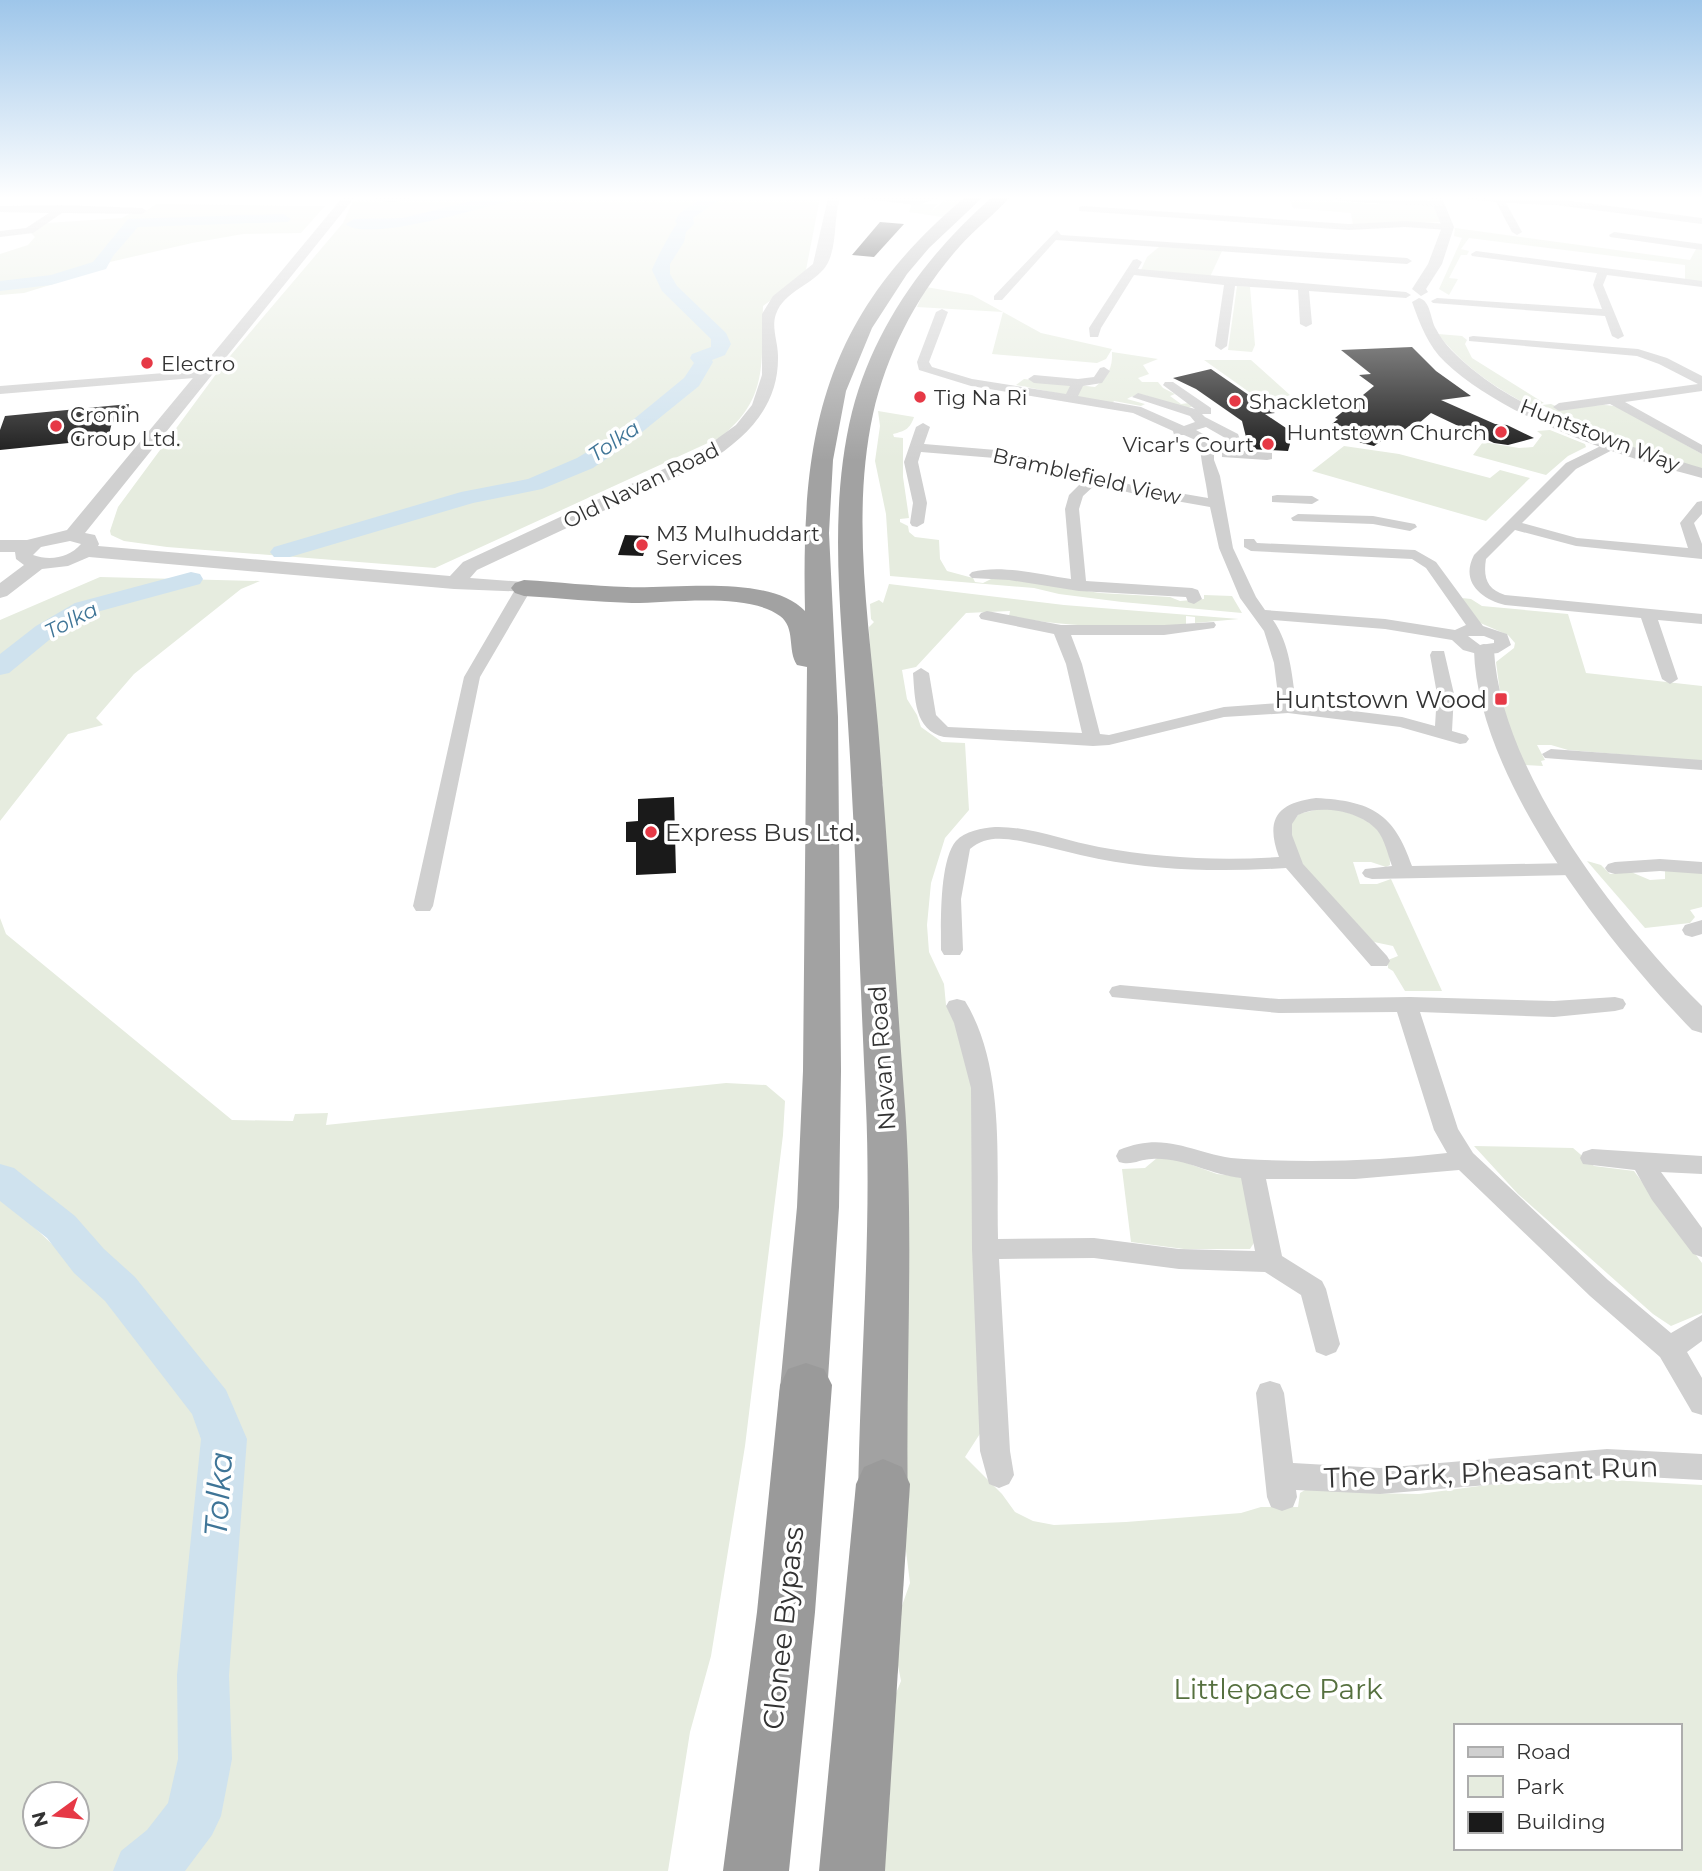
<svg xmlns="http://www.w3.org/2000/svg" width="1702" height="1871" font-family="Montserrat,sans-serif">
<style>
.green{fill:#e6ecdf;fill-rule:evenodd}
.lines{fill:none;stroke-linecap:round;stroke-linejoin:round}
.river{fill:#cfe2ee;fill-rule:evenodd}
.building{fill:#1a1a1a}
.minor{fill:#d0d0d0;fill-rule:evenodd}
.tertiary{fill:#d0d0d0;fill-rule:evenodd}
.trunk{fill:#a2a2a2;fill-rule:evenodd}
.motorway{fill:#9a9a9a;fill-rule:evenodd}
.poi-dot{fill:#e63946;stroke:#fff;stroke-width:2.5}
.labels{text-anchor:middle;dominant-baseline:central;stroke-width:7;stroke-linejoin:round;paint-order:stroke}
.far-poi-label{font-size:21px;fill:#333;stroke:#fff;text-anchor:start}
.far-street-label{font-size:21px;fill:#333;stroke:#fff}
.far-water-label{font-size:21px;font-style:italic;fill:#3f7597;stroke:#fff}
.poi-label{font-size:24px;fill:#333;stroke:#fff;text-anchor:end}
.street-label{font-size:24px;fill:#333;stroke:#fff}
.near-street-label{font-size:28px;fill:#333;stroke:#fff}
.near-park-label{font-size:28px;fill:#56703f;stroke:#fff}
.near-water-label{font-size:32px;font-style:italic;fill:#3f7597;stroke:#fff}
</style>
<rect width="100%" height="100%" fill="#fff"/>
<g class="green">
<path d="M433,198H820L805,275L763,306C761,363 769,398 721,437L435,568L167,547L124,541L111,535L110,531L118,507L225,362L343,223L353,201Z"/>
<polygon points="947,198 966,198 942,217 909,212 912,203 937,204 931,212"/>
<polygon points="1289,198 1332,198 1334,202 1432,206 1435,207 1441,222 1353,225 1351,213 1293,208"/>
<polygon points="156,204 325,206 301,233 243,234 192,243 110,262 102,269 24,293 0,295 0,254 28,245 35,237 31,233 47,223 122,218 129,214 143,213"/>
<polygon points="1455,228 1690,260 1696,249 1702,250 1702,282 1685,280 1685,265 1469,238 1461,249 1469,251 1467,255 1461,255 1449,278 1458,279 1449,295 1439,289 1462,238 1454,236"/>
<polygon points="1159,247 1222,251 1209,279 1141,270 1147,257"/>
<polygon points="1237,286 1250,287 1255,345 1252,352 1228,350"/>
<polygon points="926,287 972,295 1041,333 1112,349 1106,359 1097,363 992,354 1003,312 917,307"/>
<path d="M1438,334L1462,336L1467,340L1465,344L1472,358L1544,403L1530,406C1494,387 1463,366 1438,334Z"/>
<path d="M1112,352L1158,359L1143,365L1149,374L1138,378L1142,382H1158L1163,388L1175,394L1170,396L1181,404L1189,403L1193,406C1173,416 1148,384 1127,399L1145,404L1141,406L1114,401L1112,404L1016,385L1024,379L1095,387C1107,378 1113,368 1112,352Z"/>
<polygon points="1204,360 1251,360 1290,395 1276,401 1273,409"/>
<path d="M1551,404C1572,415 1598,399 1620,408L1702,454V470C1650,453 1598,438 1549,415L1554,411L1542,405Z"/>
<path d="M878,411L914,417C910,429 905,431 893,434L894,437L903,438V477L909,518L900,519V522L908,526L909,532L915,537L939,540L940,559L947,571L973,578L975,582L983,583L995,577L1100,593L1170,597L1180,601L1204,599V595L1232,596L1242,613L1122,602L1059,594L1034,588L890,576L886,514L875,461L880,426Z"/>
<polygon points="1550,430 1585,444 1586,447 1568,456 1546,475 1473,455 1483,442 1519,448 1533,447 1542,435 1537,431"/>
<polygon points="1344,446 1399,454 1490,478 1500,470 1530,478 1486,521 1312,471"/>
<polygon points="100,577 260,581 241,589 134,674 96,718 103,725 68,734 0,821 0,620"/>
<path d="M889,584L1064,605L1239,619L1195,623V617L1186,616V625C1126,628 1068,628 1009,616L1010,611L966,613L916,667L902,670L907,699L917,715L921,727L942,742L965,743L969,810L945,838L931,883L927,925L929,952L944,984L946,1005L964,1043L973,1078L983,1429L965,1457L1002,1494L1015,1512L1033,1521L1054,1525L1126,1522L1241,1513L1261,1507H1298L1300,1493L1310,1487L1365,1493L1419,1494L1487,1485L1593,1479L1702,1485V1871H877L890,1708L901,1681L892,1634L910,1583L899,1495L877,801L883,785L875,771L869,627L874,622L871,619L870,604L879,600L883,603ZM1455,1726H1679V1848H1455Z"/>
<polygon points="1462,598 1471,599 1482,606 1568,614 1586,673 1702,686 1702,761 1568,750 1551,745 1537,745 1545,760 1541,761 1543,766 1525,765 1503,715 1496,662 1514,648 1515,643 1508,635 1478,622"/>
<path d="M1323,808C1356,811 1391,825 1390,865L1386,867L1371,862H1353L1360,884H1377L1391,879L1442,991H1405L1393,971L1388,968V960L1398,956L1393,946L1374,942L1304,867L1294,847L1290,825L1299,814Z"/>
<polygon points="1587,861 1601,865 1610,874 1631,872 1650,880 1665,879 1665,871 1702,871 1702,907 1690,910 1695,917 1690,923 1645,928"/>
<polygon points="0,918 6,934 232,1120 293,1121 295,1114 328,1113 326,1125 726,1083 766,1085 785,1101 783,1135 745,1446 711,1656 690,1732 668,1871 156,1871 180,1846 207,1797 215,1718 213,1631 238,1445 220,1405 159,1315 38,1198 0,1168"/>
<polygon points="1474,1146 1573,1148 1594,1166 1634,1171 1702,1263 1702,1313 1671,1326 1653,1314 1518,1194"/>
<polygon points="1170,1157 1217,1174 1244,1177 1257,1238 1250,1249 1184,1249 1131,1242 1122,1169 1145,1168 1157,1158"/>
<path d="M0,1195L107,1296L202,1417L215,1452L188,1602L182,1656L198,1751L191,1786L173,1819L130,1852L120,1871H0ZM77,1794V1836H35V1794Z"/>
</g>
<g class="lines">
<g class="river">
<path d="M484,198H511L509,201C481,208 365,243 346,224L354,219L403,218Z"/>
<path d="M702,198H722L693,218L694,224L686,232L684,242L670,264V274L677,286L726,333L731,344L725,355L712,360L713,362L699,386L626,445L593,468L542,489L473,503L290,557H274L270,552L274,547L461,492L528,479L577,458L612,437L684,378L694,363L690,358L692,354L711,347V339L662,291L652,270C653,265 674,226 677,224L675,221L680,213Z"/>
<polygon points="283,214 291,219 288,222 138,227 113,256 106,269 51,285 0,291 0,281 51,275 93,262 128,219"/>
<polygon points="191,572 200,574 203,579 200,584 93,613 54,636 9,673 0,675 0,654 36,626 75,603"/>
<polygon points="0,1164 14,1168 75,1216 104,1249 135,1277 226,1390 247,1439 229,1675 232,1759 221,1816 212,1835 185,1871 113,1871 121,1851 147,1830 168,1803 178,1759 177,1675 201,1439 192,1414 105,1301 74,1273 47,1238 0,1201"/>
</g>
</g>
<g class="building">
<polygon points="880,222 904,224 874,257 852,255"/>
<polygon points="1412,347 1436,371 1471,396 1441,400 1495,424 1507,425 1534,438 1508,445 1494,443 1431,413 1418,424 1409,426 1398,435 1385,438 1374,446 1330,435 1341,426 1332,424 1338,419 1335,418 1374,386 1359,375 1371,374 1341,350"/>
<polygon points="1211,369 1275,413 1265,414 1286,428 1290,444 1288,451 1249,449 1242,421 1196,389 1173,378"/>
<polygon points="129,404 126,420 112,422 108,439 0,450 0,430 5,416"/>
<polygon points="625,535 649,536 643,556 618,555"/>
<polygon points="674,797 676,873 636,875 636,842 626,842 626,822 638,821 638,799"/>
</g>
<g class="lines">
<g class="minor">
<path d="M373,198H410C402,203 381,203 373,198Z"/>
<polygon points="856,198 940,198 917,205"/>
<polygon points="1335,198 1439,201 1444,204 1439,207 1339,201"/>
<polygon points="1459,198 1556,199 1702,218 1702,224 1556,205 1506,203 1522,232 1517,235 1512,232 1496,202"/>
<polygon points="62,205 142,208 147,211 142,214 62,213 33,233 0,237 0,231 26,228 49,213 0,212 0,206"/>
<polygon points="1082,206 1349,224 1405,221 1448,224 1453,227 1448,230 1405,227 1349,230 1079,211 1079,207"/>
<polygon points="1057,230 1061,235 1407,258 1412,261 1407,264 1056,240 1002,300 994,300 994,296"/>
<polygon points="1614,232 1702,244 1702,250 1610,237 1609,235"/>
<polygon points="1476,251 1702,281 1702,287 1607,275 1603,285 1624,336 1618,339 1612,336 1605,316 1433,303 1431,301 1437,298 1602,309 1593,285 1597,273 1472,256 1471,254"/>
<polygon points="1137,259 1142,262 1138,269 1406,292 1411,295 1406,298 1309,291 1312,324 1306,327 1300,324 1298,290 1235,286 1227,346 1221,350 1215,346 1224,285 1134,275 1101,328 1098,337 1090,337 1089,328 1133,260"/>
<path d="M942,309L948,312L929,362L932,367L972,379L1066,394L1070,386L1034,383L1028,379L1034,375L1078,379L1094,377L1100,368L1104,367L1110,371L1102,383L1083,386L1078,396L1141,407L1184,426L1195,422L1190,416L1132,397L1138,393L1195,409L1163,385L1165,382H1173L1211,408V414H1202L1205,417L1238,434L1244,451L1272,453V459L1267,460L1222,457V451L1230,450L1227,439L1206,427L1196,430L1214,440V460L1220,476L1233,548L1256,597L1265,610L1385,619L1455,630L1466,625L1426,568L1412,559L1251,551L1244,547V539H1254L1257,543L1415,550L1436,562L1483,626L1507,634L1511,645L1498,653L1481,655L1463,650L1452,640L1385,629L1273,620C1290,644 1292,675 1296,704L1402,717L1435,726L1437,694L1430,655L1432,651H1444L1454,694L1452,731L1466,735L1469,739L1466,743L1460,744L1400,727L1288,713L1224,717L1109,745L1093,746L944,737C914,730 915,698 913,673L921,668L929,673L936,715L948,727L1082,733L1066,664L1054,634L981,619L979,616L981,613L987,611L1061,625H1164L1214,622L1216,625L1214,628L1164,635H1071L1082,664L1100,734L1109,735L1224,707L1279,703L1274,663L1264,631L1240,598L1219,548L1210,507L1131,493L1096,484L1083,496L1079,509L1086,581L1192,588L1198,590L1202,599L1194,604L1188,602L1186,597L1079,591L1009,580L972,578L969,575L972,572C1002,564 1040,575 1071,579L1065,509L1069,495L1084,480L1007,459L921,452L918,462L927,503L924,523L917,527L912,526L910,523L913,503L904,462L916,427L923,423L930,427L924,444L1008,451L1132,485L1208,498C1206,479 1200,461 1200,442L1184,435H1174L1173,431L1133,413L971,386L919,370L917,362L936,312ZM1468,636H1484L1494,640V643L1480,645Z"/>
<polygon points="1473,336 1638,349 1667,358 1702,376 1702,391 1625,402 1702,445 1702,454 1610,404 1559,411 1553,407 1559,403 1698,384 1659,364 1637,356 1469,341 1469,337"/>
<polygon points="202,370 206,371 206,377 0,394 0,386"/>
<path d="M1613,440L1618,441V447L1576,469L1522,523L1577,538L1688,548L1680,523L1697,502L1702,501V514L1694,523L1702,544V559L1576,546L1515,530L1486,559C1483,578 1487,589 1505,595L1702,614V624L1658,620L1678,679L1670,684L1662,679L1641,618L1505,605C1481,599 1460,582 1474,555L1566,463Z"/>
<polygon points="1277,495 1312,496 1319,500 1312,504 1272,502 1272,496"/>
<polygon points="1298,514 1373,516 1415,524 1417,527 1410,531 1373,524 1293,521 1291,518"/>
<polygon points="524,583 532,588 480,677 433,906 430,911 416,911 413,906 464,677 516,588"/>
<polygon points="1551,749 1702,760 1702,770 1545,758 1542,754"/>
<path d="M1316,798C1371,801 1394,813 1412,866L1572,863L1579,865L1582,869L1579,873L1572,875L1372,879L1365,877L1362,873L1365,869L1392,866C1388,855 1385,840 1377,830C1360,811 1320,804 1298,815L1292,824V835L1303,864L1387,956L1390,961L1387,966H1371L1286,868C1223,872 1160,871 1099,859C1074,854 1050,847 1025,842C1006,838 985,835 970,849L961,899L963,950L960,955H944L941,950C941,924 939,861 956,841C965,831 982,828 995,827C1030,826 1065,841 1099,847C1159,858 1219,861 1279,857C1265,819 1277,803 1316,798Z"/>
<polygon points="1660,859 1702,862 1702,874 1660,871 1615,874 1608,872 1605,868 1608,864 1615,862"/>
<polygon points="1702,920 1702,934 1692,937 1685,935 1682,930 1685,925"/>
<path d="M1120,985L1279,999L1410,997L1554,1001L1615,997L1623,999L1626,1004L1623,1009L1615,1011L1554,1017L1420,1012L1458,1129L1473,1153L1608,1280L1671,1333L1702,1315V1341L1687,1352L1702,1378V1415L1692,1412L1660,1357L1590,1296L1459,1170L1355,1179H1266L1282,1256L1322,1281L1326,1289L1340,1344L1336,1352L1326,1356L1316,1352L1301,1295L1265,1272L1179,1269L1094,1258L999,1259L1010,1451L1014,1475L1009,1484L999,1488L989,1484L980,1451L972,1249L971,1088L954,1023L946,1006L949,1001L957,999L965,1001C1006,1068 996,1163 998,1239L1094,1238L1179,1249L1255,1251L1241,1178C1211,1175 1182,1157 1152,1159C1140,1159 1132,1166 1119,1162L1116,1156L1119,1150C1170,1129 1195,1157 1244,1159C1311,1163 1380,1161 1447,1153L1434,1130L1397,1012L1279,1013L1112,997L1109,992L1112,987Z"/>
<polygon points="1592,1149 1702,1156 1702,1174 1661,1172 1702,1228 1702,1257 1693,1254 1652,1200 1635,1170 1583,1164 1580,1158 1583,1152"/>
<polygon points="1270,1381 1280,1384 1284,1393 1293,1463 1380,1468 1607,1449 1702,1454 1702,1480 1607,1475 1380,1494 1296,1490 1297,1497 1293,1507 1282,1511 1271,1507 1267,1497 1256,1393 1260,1384"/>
</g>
<g class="tertiary">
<path d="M342,198H354L85,533L95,535L99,544L98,546L450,576L463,562L696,454L736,425L752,405L762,375V314L773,296L813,264L828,198H840C833,219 838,247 826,266C813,285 784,291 776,314C771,327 778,342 778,356C779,406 747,437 708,462L477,570L470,578L524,582L531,584L534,588L531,592L454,589L89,557L68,566L42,569L7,596L0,598V583L24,565L16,559L15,552H0V540H27L67,530ZM70,541L81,544C69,558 50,561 33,555L41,547Z"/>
<polygon points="1430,198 1442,198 1454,227 1442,264 1426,289 1428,292 1421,296 1412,289 1428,264 1442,227"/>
<path d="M1419,298C1431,301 1430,319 1436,329C1444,345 1458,357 1472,369C1535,421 1625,444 1702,468V478C1623,458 1505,419 1445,362C1428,346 1420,324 1412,302Z"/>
<path d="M1484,644L1491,646L1494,650C1500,771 1619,924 1702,1006V1033L1692,1030C1606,941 1477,778 1474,650L1477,646Z"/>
</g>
<g class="trunk">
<path d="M964,198H982L929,248L907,274L872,328L846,391L833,460L829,533L838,717L841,1071L839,1207L826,1410L819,1425L802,1431L785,1425L778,1410L797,1207L803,1071L807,667L797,665C787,650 796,628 780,616C748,592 671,603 632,603C596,602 560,598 524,596L515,593L511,588L515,583L524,580C558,582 592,586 627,587C675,589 770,574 805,611C801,433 822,318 964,198Z"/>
<path d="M991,198H1009C994,215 975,229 960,246C918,293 887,352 873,414C851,516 869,623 878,726C888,848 895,970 904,1093C915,1231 905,1370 908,1508L901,1524L883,1531L865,1524L858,1508C859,1374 872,1240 866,1106C860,979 856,851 848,724C842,621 827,514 852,412C874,327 926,255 991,198Z"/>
</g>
<g class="motorway">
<polygon points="806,1363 824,1369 832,1385 815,1612 789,1871 723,1871 757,1612 780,1385 788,1369"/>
<polygon points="883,1459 902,1467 910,1484 885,1871 819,1871 856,1484 864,1467"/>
</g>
</g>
<linearGradient id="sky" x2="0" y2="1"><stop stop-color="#9ec6ea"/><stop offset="0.43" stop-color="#fff"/><stop offset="1" stop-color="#fff" stop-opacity="0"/></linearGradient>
<rect width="1702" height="460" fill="url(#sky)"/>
<g class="poi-dot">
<circle cx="147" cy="363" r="7"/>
<circle cx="920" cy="397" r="7"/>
<circle cx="1235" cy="401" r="7"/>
<circle cx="56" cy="426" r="7"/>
<circle cx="1501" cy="432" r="7"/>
<circle cx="1268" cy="444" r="7"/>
<circle cx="642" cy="545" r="7"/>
<rect x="1494" y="692" width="14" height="14" rx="3.5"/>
<circle cx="651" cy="832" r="7"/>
</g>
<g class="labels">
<g class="far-poi-label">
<text x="161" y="363">Electro</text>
<text x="934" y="397">Tig Na Ri</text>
<text x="1249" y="401">Shackleton</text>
<text x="70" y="414">Cronin<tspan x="70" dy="24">Group Ltd.</tspan></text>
<text x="1487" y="432" text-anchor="end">Huntstown Church</text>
<text x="1254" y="444" text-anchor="end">Vicar's Court</text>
<text x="656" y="533">M3 Mulhuddart<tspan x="656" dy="24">Services</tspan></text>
</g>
<g class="far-street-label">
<text transform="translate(1600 435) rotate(21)">Huntstown Way</text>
<text transform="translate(1087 476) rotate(13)">Bramblefield View</text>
<text transform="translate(641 485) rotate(-26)">Old Navan Road</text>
</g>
<g class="far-water-label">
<text transform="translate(614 441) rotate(-34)">Tolka</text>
<text transform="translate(71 620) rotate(-27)">Tolka</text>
</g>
<g class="poi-label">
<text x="1487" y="699">Huntstown Wood</text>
<text x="665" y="832" text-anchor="start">Express Bus Ltd.</text>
</g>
<g class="street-label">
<text transform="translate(882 1058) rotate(-94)">Navan Road</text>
</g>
<g class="near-street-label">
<text transform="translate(1491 1472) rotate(-2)">The Park, Pheasant Run</text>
<text transform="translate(783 1628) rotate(-84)">Clonee Bypass</text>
</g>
<g class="near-park-label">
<text x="1278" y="1689">Littlepace Park</text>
</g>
<g class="near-water-label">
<text transform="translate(218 1494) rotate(-86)">Tolka</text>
</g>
</g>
<rect x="1454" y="1724" width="228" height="126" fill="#ffffff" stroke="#adadad" stroke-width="2"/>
<rect x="1468" y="1747" width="35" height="10" fill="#d0d0d0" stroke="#adadad" stroke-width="2"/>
<text x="1516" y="1759" font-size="21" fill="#333333">Road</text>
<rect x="1468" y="1776" width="35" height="21" fill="#e6ecdf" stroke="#adadad" stroke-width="2"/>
<text x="1516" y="1794" font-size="21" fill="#333333">Park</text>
<rect x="1468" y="1812" width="35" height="21" fill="#1a1a1a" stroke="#adadad" stroke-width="2"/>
<text x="1516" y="1829" font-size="21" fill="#333333">Building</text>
<g transform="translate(56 1815) rotate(255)"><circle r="33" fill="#ffffff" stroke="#adadad" stroke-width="2"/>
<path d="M0-5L12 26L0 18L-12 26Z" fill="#e63946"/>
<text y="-10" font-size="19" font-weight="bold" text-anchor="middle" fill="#333333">N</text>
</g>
</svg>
